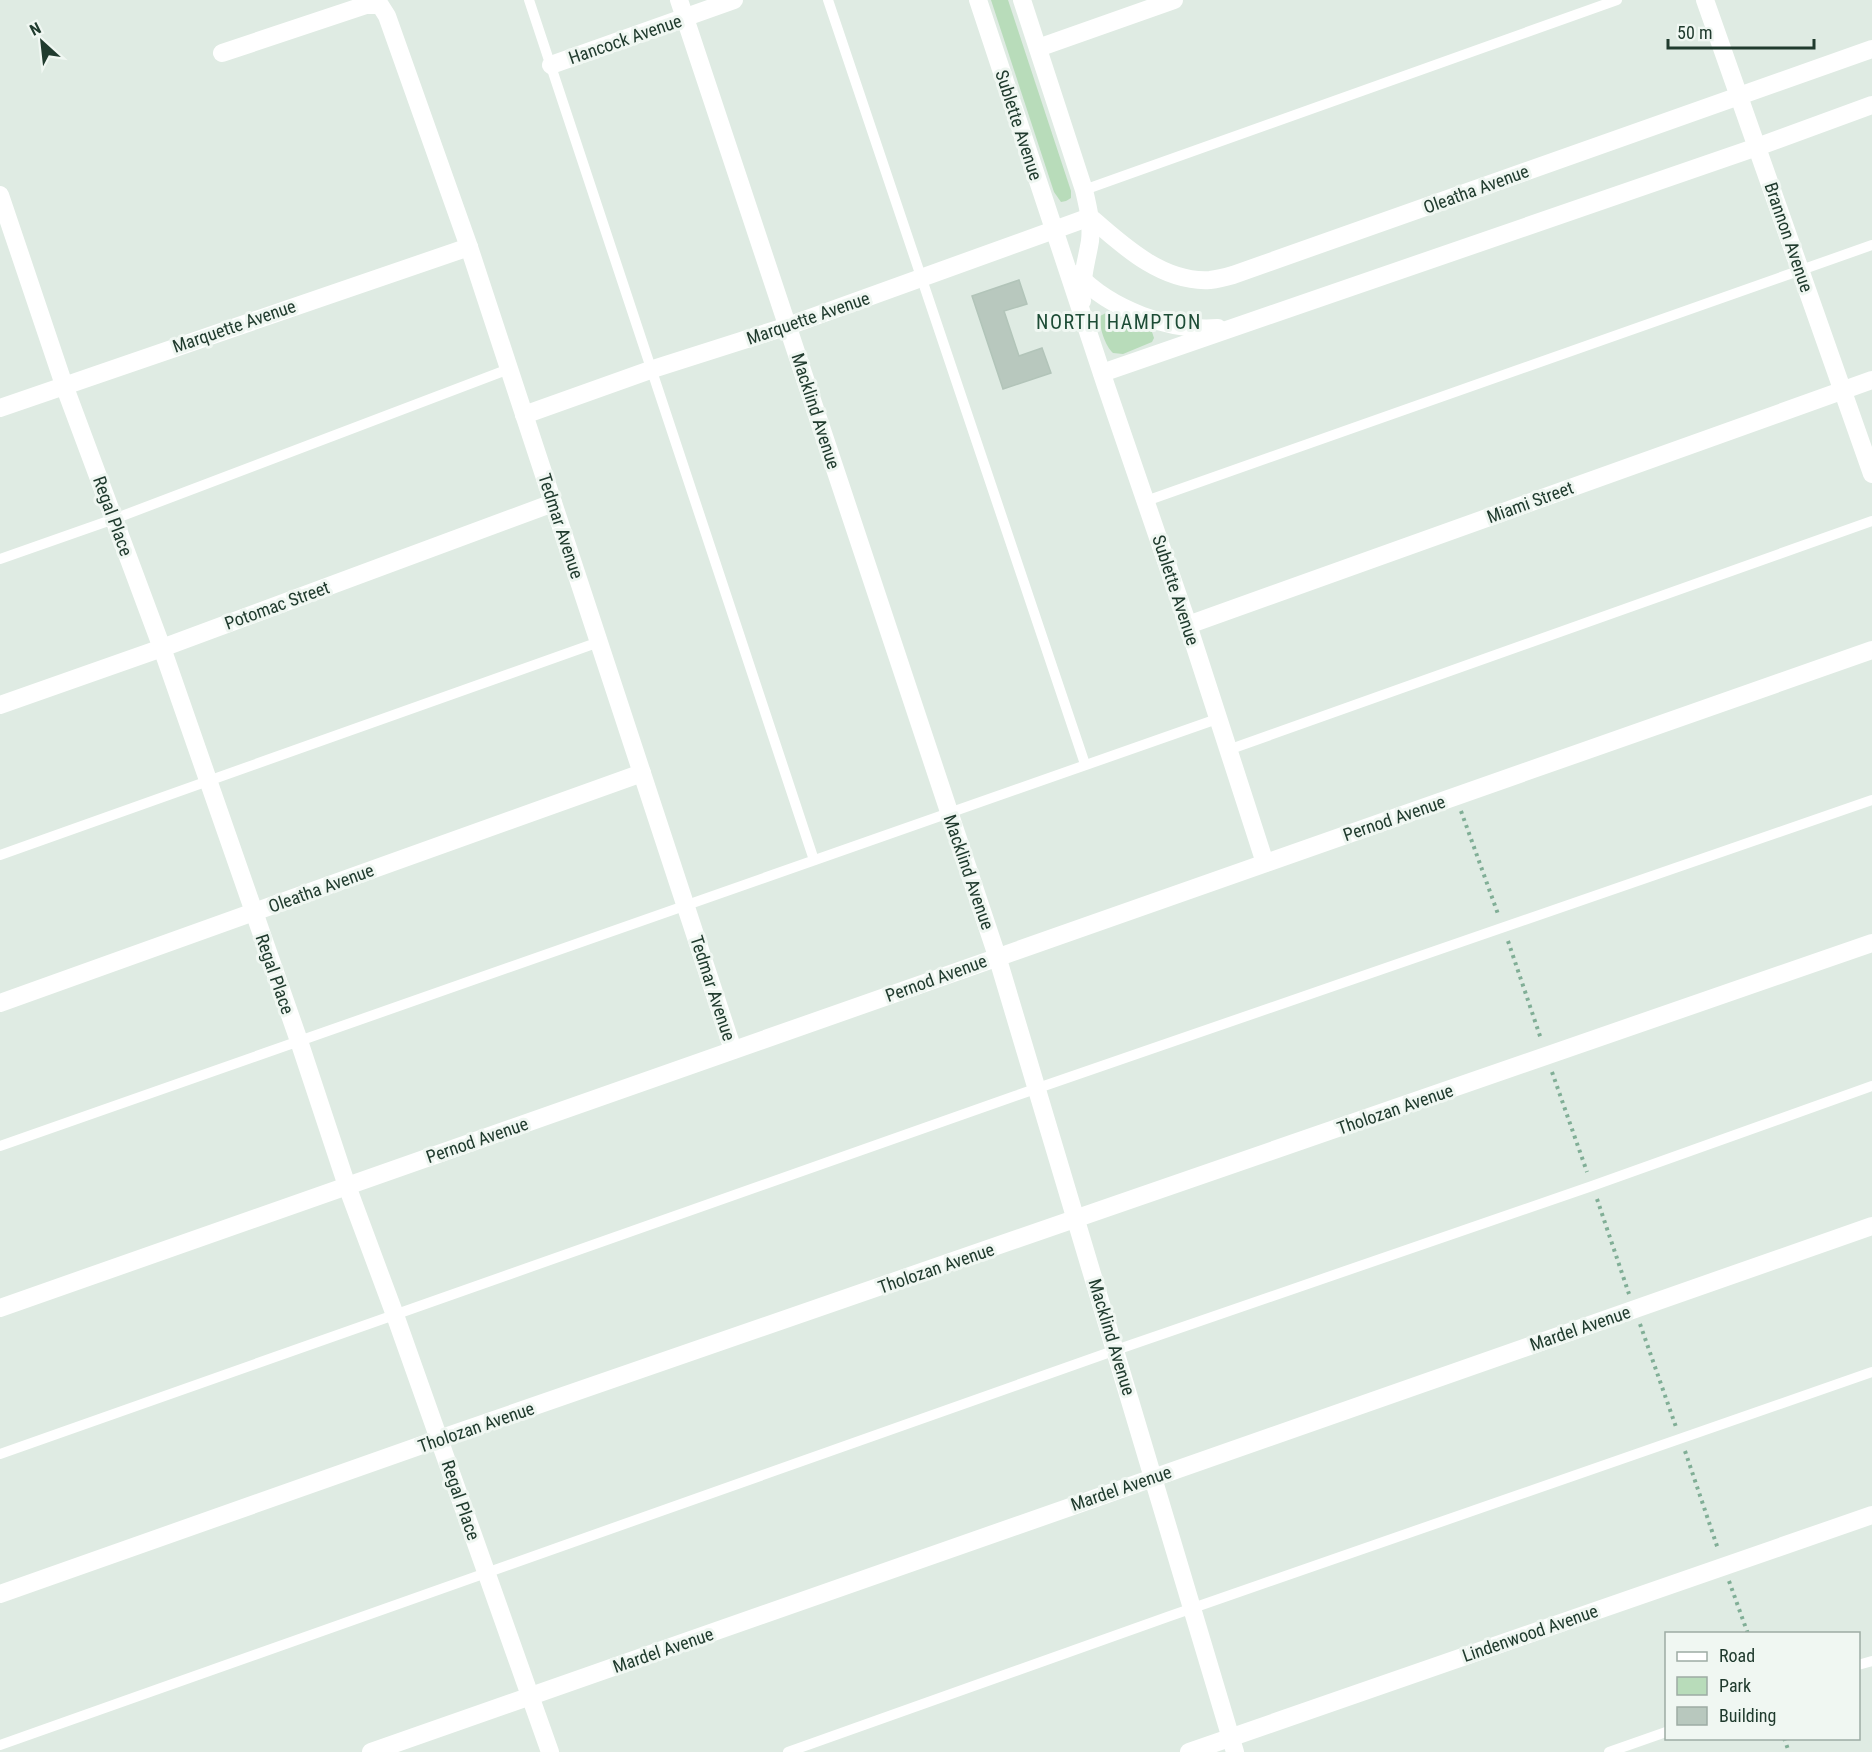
<svg xmlns="http://www.w3.org/2000/svg" width="1872" height="1752" font-family="'Roboto Condensed',sans-serif">
<style>
.green{fill:#b8dcba}
.building{fill:#b8c8be;stroke:#b2c4b9;stroke-width:1.5}
.lines{fill:none;stroke-linecap:round;stroke-linejoin:round}
.path{stroke:#80ae96;stroke-width:4;stroke-dasharray:3 4.5;stroke-linecap:butt}
.service{stroke:#fff;stroke-width:10}
.minor{stroke:#fff;stroke-width:18}
.tertiary{stroke:#fff;stroke-width:18}
.labels{text-anchor:middle;dominant-baseline:central;stroke-width:6;stroke-linejoin:round;paint-order:stroke}
.street-label{font-size:18px;fill:#203b2e;stroke:#f0f7f2}
.neighbourhood-label{font-size:20px;letter-spacing:1.5px;fill:#1d4c36;stroke:#f0f7f2}
</style>
<rect width="100%" height="100%" fill="#dfebe3"/>
<g class="green">
<polygon points="991,0 1008,0 1071,191 1071,198 1066,201 1061,202 1054,192"/>
<path d="M1106,313L1112,314L1152,332L1154,338L1152,342L1123,354L1113,353C1105,346 1099,327 1100,316Z"/>
</g>
<polygon class="building" points="1019,280 1027,304 1004,311 1019,356 1042,348 1051,373 1003,389 972,296"/>
<g class="lines">
<g class="path">
<polyline points="1461,811 1498,914"/>
<polyline points="1508,941 1541,1039"/>
<polyline points="1552,1072 1587,1172"/>
<polyline points="1597,1199 1629,1294"/>
<polyline points="1640,1324 1676,1427"/>
<polyline points="1685,1451 1718,1549"/>
<polyline points="1729,1581 1748,1634"/>
<polyline points="1784,1738 1789,1752"/>
</g>
<g class="service">
<polyline points="529,0 814,860"/>
<polyline points="828,0 1085,764"/>
<polyline points="1084,190 1617,0"/>
<polyline points="1146,501 1872,245"/>
<polyline points="0,559 114,519 509,369"/>
<polyline points="1228,750 1872,521"/>
<polyline points="0,855 599,642"/>
<polyline points="0,1146 1217,719"/>
<polyline points="0,1454 1015,1096 1872,800"/>
<polyline points="1858,1665 1872,1661"/>
<polyline points="0,1745 1116,1350 1592,1186 1872,1086"/>
<polyline points="788,1752 1170,1616 1872,1372"/>
<polyline points="1609,1752 1666,1732"/>
</g>
<g class="minor">
<polyline points="978,0 1106,386 1188,625 1265,863"/>
<path d="M1022,0L1084,190C1088,207 1092,223 1090,241C1087,260 1080,281 1082,301"/>
<polyline points="1705,0 1872,474"/>
<polyline points="1038,48 1174,0"/>
<polyline points="222,53 366,5 380,5 387,16 469,247 733,1050"/>
<polyline points="551,65 734,0"/>
<polyline points="0,195 64,385 162,648 299,1041 347,1186 395,1315 550,1752"/>
<path d="M1077,274C1110,309 1170,332 1218,328"/>
<polyline points="1102,373 1757,147 1872,105"/>
<polyline points="0,408 469,247"/>
<path d="M524,415L653,369L788,326L1090,217C1123,246 1163,283 1210,280C1218,279 1226,277 1233,275L1872,49"/>
<polyline points="1188,625 1872,380"/>
<polyline points="0,705 162,648 553,503"/>
<polyline points="0,1003 642,773"/>
<polyline points="0,1594 439,1439 1872,943"/>
<polyline points="371,1752 1872,1226"/>
<polyline points="1189,1752 1872,1515"/>
</g>
<g class="tertiary">
<polyline points="679,0 997,956 1235,1752"/>
<polyline points="0,1308 1872,650"/>
</g>
</g>
<g class="labels">
<g class="street-label">
<text transform="translate(625 39) rotate(-19)">Hancock Avenue</text>
<text transform="translate(1019 125) rotate(72)">Sublette Avenue</text>
<text transform="translate(1476 189) rotate(-20)">Oleatha Avenue</text>
<text transform="translate(1789 237) rotate(71)">Brannon Avenue</text>
<text transform="translate(808 318) rotate(-19)">Marquette Avenue</text>
<text transform="translate(234 326) rotate(-19)">Marquette Avenue</text>
<text transform="translate(816 411) rotate(72)">Macklind Avenue</text>
<text transform="translate(1530 502) rotate(-20)">Miami Street</text>
<text transform="translate(113 516) rotate(70)">Regal Place</text>
<text transform="translate(561 526) rotate(72)">Tedmar Avenue</text>
<text transform="translate(1176 590) rotate(72)">Sublette Avenue</text>
<text transform="translate(277 605) rotate(-20)">Potomac Street</text>
<text transform="translate(1394 818) rotate(-19)">Pernod Avenue</text>
<text transform="translate(969 872) rotate(71)">Macklind Avenue</text>
<text transform="translate(321 888) rotate(-20)">Oleatha Avenue</text>
<text transform="translate(275 974) rotate(71)">Regal Place</text>
<text transform="translate(936 978) rotate(-20)">Pernod Avenue</text>
<text transform="translate(713 988) rotate(72)">Tedmar Avenue</text>
<text transform="translate(1395 1109) rotate(-19)">Tholozan Avenue</text>
<text transform="translate(477 1140) rotate(-19)">Pernod Avenue</text>
<text transform="translate(936 1268) rotate(-19)">Tholozan Avenue</text>
<text transform="translate(1580 1328) rotate(-19)">Mardel Avenue</text>
<text transform="translate(1112 1337) rotate(73)">Macklind Avenue</text>
<text transform="translate(476 1427) rotate(-19)">Tholozan Avenue</text>
<text transform="translate(1121 1488) rotate(-19)">Mardel Avenue</text>
<text transform="translate(461 1500) rotate(71)">Regal Place</text>
<text transform="translate(1530 1633) rotate(-19)">Lindenwood Avenue</text>
<text transform="translate(663 1650) rotate(-19)">Mardel Avenue</text>
</g>
<g class="neighbourhood-label">
<text x="1119" y="322">NORTH HAMPTON</text>
</g>
</g>
<rect x="1665" y="1632" width="195" height="108" fill="#f0f7f2" stroke="#9daca4" stroke-width="1.5"/>
<rect x="1677" y="1652" width="30" height="9" fill="#ffffff" stroke="#9daca4" stroke-width="1.5"/>
<text x="1719" y="1662" font-size="18" fill="#203b2e">Road</text>
<rect x="1677" y="1677" width="30" height="18" fill="#b8dcba" stroke="#9daca4" stroke-width="1.5"/>
<text x="1719" y="1692" font-size="18" fill="#203b2e">Park</text>
<rect x="1677" y="1707" width="30" height="18" fill="#b8c8be" stroke="#9daca4" stroke-width="1.5"/>
<text x="1719" y="1722" font-size="18" fill="#203b2e">Building</text>
<g transform="translate(42 42) rotate(333)" stroke="#f0f7f2" stroke-width="4.5" paint-order="stroke">
<path d="M0-4.5L10 22L0 15L-10 22Z" fill="#203b2e"/>
<text y="-9" font-size="16" font-weight="bold" text-anchor="middle" fill="#203b2e">N</text>
</g>
<path d="M1668 39v9h146v-9" fill="none" stroke="#203b2e" stroke-width="3"/>
<text x="1677" y="39" font-size="18" fill="#203b2e" stroke="#f0f7f2" stroke-width="4.5" paint-order="stroke">50 m</text>
</svg>
